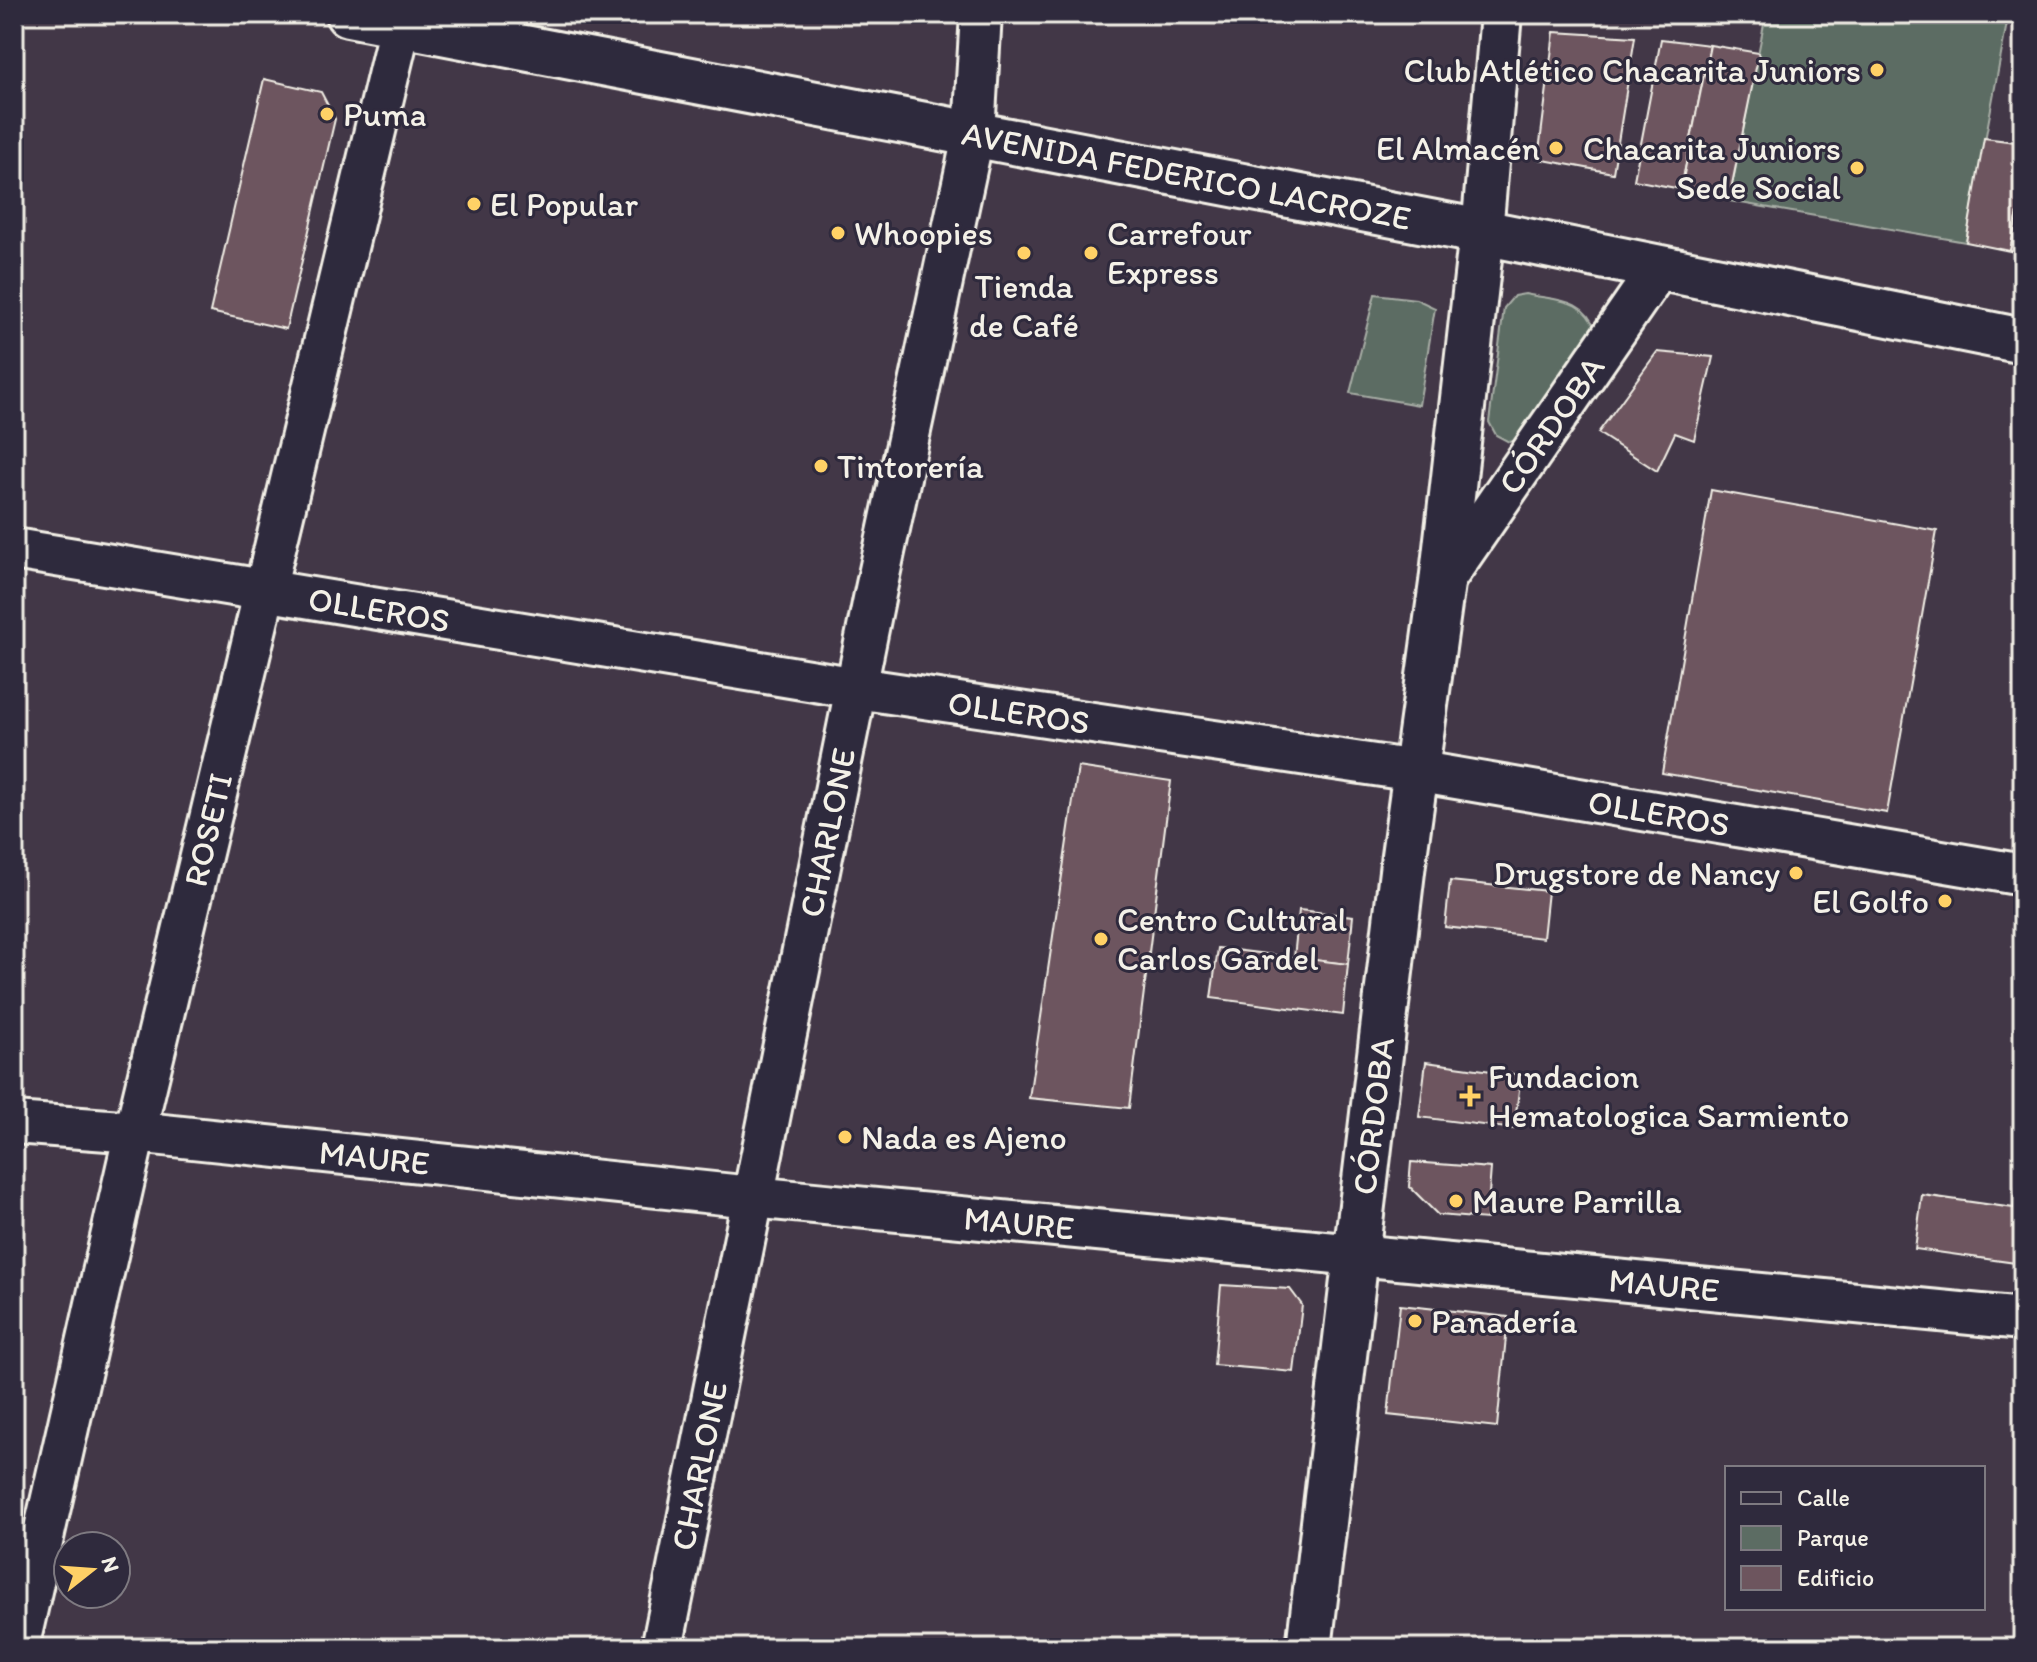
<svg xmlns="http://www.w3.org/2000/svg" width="2037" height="1662" font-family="Itim,sans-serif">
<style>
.green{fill:#5c6c63;stroke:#a8aea6;stroke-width:2}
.building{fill:#6d555e;stroke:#f4f1e8;stroke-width:2}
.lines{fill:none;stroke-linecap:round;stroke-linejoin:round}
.street-casing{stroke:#f4f1e8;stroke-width:46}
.secondary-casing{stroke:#f4f1e8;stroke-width:50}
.street{stroke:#2f2a3d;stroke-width:40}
.secondary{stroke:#2f2a3d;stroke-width:44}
.poi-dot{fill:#ffd166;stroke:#2f2a3d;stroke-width:3}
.labels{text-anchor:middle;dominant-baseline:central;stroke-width:6;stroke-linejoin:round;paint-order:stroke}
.poi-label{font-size:34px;fill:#f4f1e8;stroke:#2f2a3d;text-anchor:start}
.street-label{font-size:34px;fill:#f4f1e8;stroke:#2f2a3d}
</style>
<rect width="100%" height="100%" fill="#423747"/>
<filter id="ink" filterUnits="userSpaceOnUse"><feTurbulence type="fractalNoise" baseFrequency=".0125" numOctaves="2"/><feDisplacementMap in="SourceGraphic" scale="16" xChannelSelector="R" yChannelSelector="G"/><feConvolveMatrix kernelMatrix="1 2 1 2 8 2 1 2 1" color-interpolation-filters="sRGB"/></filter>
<g filter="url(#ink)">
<g class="green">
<polygon points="1766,14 1963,14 1962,19 2007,23 1966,242 1729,201"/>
<polygon points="1375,294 1416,299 1435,308 1419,405 1350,393"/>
<path d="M1525,294C1557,301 1584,297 1596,331L1519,440L1509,442L1496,435L1489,422L1504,308L1514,296Z"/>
</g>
<g class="building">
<polygon points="1554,32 1635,37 1613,173 1538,159"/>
<polygon points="1661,39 1710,45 1681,189 1634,180"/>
<polygon points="1710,45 1759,53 1729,199 1681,189"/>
<polygon points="264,79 321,92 335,119 286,329 210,312"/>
<polygon points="1984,138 2023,143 2023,189 2010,251 1966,242"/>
<polygon points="2023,189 2023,253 2010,251"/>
<polygon points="1657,352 1713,357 1694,440 1675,433 1657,471 1598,433"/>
<polygon points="1711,490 1937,531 1887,813 1662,773"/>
<polygon points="1078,767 1171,781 1129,1108 1029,1098"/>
<polygon points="1450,881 1548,891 1543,938 1445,927"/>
<polygon points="1299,910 1353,916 1348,964 1294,958"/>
<polygon points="1218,948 1348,964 1343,1015 1211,998"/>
<polygon points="1426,1062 1521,1075 1514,1129 1419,1117"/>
<polygon points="2023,1139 2023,1264 1915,1249 1922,1195 2014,1208"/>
<polygon points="1411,1162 1491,1168 1487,1219 1438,1215 1409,1186"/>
<polygon points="1221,1285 1290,1289 1302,1305 1294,1372 1214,1365"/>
<polygon points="1400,1305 1508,1317 1497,1427 1388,1415"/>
</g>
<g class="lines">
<g class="street-casing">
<g id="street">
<polyline points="1482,232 1501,14"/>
<path id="s1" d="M14,549L857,688L1415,771L2023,875"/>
<path id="s2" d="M1442,583L1659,268"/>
<path id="s3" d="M14,1123L135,1132L752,1197L2023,1319"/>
<path id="s4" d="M18,1648L135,1132L403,14"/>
<path id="s5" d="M662,1648L875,594L974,132L981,14"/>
</g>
</g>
<g class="secondary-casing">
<g id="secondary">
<path id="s6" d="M348,14L1482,232L2023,341"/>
<path id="s7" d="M1309,1648L1403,863L1442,583L1482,232"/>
</g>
</g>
<use href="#street" class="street"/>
<use href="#secondary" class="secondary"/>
</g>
</g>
<g class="poi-dot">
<circle cx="1877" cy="70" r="8"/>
<circle cx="327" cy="114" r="8"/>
<circle cx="1556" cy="148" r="8"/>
<circle cx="1857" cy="168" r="8"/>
<circle cx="474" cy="204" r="8"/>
<circle cx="838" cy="233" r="8"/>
<circle cx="1024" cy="253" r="8"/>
<circle cx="1091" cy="253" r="8"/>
<circle cx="821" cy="466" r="8"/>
<circle cx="1796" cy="873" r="8"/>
<circle cx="1945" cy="901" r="8"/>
<circle cx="1101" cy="939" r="8"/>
<path d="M1466 1084h8v8h8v8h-8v8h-8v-8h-8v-8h8z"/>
<circle cx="845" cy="1137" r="8"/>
<circle cx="1456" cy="1201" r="8"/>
<circle cx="1415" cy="1321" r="8"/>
</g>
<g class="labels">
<g class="poi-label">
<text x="1861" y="70" text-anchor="end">Club Atlético Chacarita Juniors</text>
<text x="343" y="114">Puma</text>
<text x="1540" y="148" text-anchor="end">El Almacén</text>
<text x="1841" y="148" text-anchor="end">Chacarita Juniors<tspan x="1841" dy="39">Sede Social</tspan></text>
<text x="490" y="204">El Popular</text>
<text x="854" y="233">Whoopies</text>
<text x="1107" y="233">Carrefour<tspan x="1107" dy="39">Express</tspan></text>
<text x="1024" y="286" text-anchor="middle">Tienda<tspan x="1024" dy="39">de Café</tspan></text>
<text x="837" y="466">Tintorería</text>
<text x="1780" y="873" text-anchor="end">Drugstore de Nancy</text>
<text x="1929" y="901" text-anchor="end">El Golfo</text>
<text x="1117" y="919">Centro Cultural<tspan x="1117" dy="39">Carlos Gardel</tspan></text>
<text x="1488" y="1076">Fundacion<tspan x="1488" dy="39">Hematologica Sarmiento</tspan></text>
<text x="861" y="1137">Nada es Ajeno</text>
<text x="1472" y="1201">Maure Parrilla</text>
<text x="1431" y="1321">Panadería</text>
</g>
<g class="street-label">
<text stroke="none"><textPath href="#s6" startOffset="854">AVENIDA FEDERICO LACROZE</textPath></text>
<text stroke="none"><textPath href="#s2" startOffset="192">CÓRDOBA</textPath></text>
<text stroke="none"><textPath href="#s1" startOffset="370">OLLEROS</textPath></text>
<text stroke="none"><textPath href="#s1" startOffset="1018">OLLEROS</textPath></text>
<text stroke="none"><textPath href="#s1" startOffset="1666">OLLEROS</textPath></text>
<text stroke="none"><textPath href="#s4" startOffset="840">ROSETI</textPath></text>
<text stroke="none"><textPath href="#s5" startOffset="832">CHARLONE</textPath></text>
<text stroke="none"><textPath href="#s7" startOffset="536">CÓRDOBA</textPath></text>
<text stroke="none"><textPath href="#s3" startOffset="362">MAURE</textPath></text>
<text stroke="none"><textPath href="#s3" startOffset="1010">MAURE</textPath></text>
<text stroke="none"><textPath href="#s3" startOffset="1658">MAURE</textPath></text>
<text stroke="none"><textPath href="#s5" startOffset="186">CHARLONE</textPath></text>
</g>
</g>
<rect width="2037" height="1662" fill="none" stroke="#2f2a3d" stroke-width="48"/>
<rect x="24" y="24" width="1989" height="1614" fill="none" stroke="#f4f1e8" stroke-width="3" filter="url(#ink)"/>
<rect x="1725" y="1466" width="260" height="144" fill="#2f2a3d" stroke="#7e7a81" stroke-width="2"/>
<rect x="1741" y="1492" width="40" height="12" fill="#2f2a3d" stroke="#7e7a81" stroke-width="2"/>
<text x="1797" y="1506" font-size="24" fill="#f4f1e8">Calle</text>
<rect x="1741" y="1526" width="40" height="24" fill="#5c6c63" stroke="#7e7a81" stroke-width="2"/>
<text x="1797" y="1546" font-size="24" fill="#f4f1e8">Parque</text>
<rect x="1741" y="1566" width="40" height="24" fill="#6d555e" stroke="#7e7a81" stroke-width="2"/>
<text x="1797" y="1586" font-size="24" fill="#f4f1e8">Edificio</text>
<g transform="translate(92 1570) rotate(73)"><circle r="38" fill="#2f2a3d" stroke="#7e7a81" stroke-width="2"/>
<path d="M0-6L14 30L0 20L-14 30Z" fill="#ffd166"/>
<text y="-12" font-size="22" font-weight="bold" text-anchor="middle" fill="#f4f1e8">N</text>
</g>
</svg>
